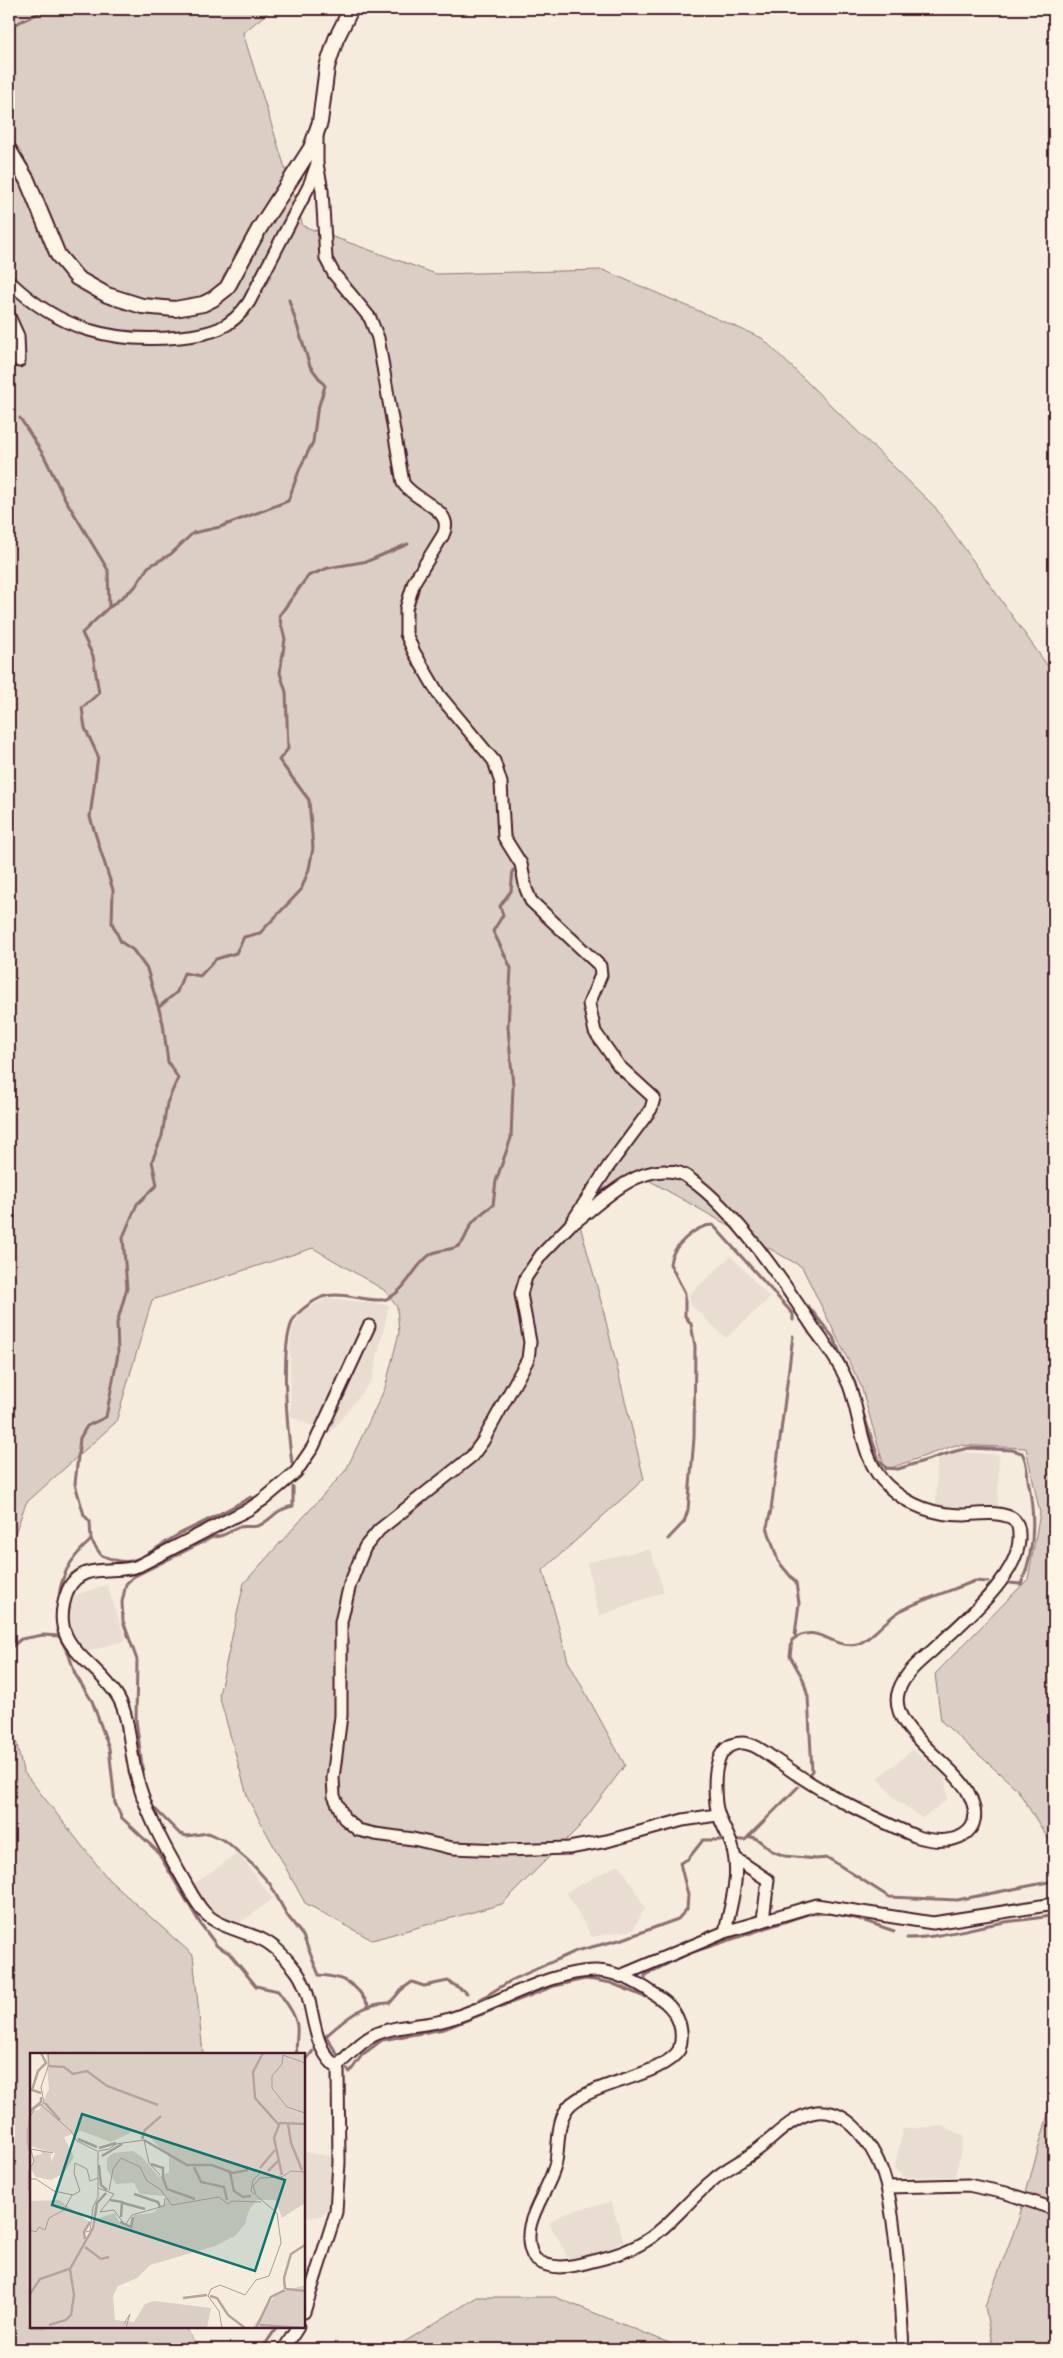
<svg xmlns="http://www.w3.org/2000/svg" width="1063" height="2358" font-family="'Playpen Sans',sans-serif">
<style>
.built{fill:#e8ddd0}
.green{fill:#dbcec4;stroke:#927678}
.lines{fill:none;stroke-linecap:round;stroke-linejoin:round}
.stream{stroke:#8c6e70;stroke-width:3}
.minor-casing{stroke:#4a1f2b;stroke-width:15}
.tertiary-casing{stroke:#4a1f2b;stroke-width:18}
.minor{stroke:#fcf5e5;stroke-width:11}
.tertiary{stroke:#fcf5e5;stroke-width:14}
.inset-river{fill:none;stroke:#b8a39e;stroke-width:2.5}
.inset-road{fill:none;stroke:#b19a96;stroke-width:1}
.view{fill:#0f766e;fill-opacity:0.15;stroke:#0f766e;stroke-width:2.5}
.inset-edge{fill:none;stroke:#4a1f2b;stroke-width:2.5}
</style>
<rect width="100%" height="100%" fill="#f5ecde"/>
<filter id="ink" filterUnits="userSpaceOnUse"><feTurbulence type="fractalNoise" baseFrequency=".02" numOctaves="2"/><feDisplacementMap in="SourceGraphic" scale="10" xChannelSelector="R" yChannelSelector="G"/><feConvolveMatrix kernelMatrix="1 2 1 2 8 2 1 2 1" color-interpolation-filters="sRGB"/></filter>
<g filter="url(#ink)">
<g class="built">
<polygon points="731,1256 770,1298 726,1338 691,1305 689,1295"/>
<polygon points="327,1298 389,1305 372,1380 330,1433 291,1417 290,1348 292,1329 302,1312"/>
<polygon points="959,1452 999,1455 998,1510 965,1511 936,1508 937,1460"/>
<polygon points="650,1549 664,1592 599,1616 587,1562"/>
<polygon points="107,1585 126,1640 84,1653 69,1632 67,1623 71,1596"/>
<polygon points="912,1750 945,1773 947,1800 922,1818 896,1800 878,1778"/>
<polygon points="238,1853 273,1899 238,1924 219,1917 191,1886"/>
<polygon points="620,1864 645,1908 633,1930 592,1937 566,1892"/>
<polygon points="942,2126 964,2136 955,2176 905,2177 894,2169 903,2129"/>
<polygon points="304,2152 335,2157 329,2211 318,2217 304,2216"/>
<polygon points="611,2202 624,2241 602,2253 570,2261 549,2223 567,2212"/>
</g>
<g class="green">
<polygon points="9,9 272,9 243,33 303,226 436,274 603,270 762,338 935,507 1054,675 1054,1848 1017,1789 941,1721 935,1674 1028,1579 1040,1513 1026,1448 956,1445 885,1470 861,1386 802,1267 636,1173 574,1204 601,1301 644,1479 543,1570 568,1661 625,1765 579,1827 502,1904 372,1940 305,1903 248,1799 219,1695 244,1583 346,1470 385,1388 399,1333 397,1307 384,1290 313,1248 152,1300 116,1422 26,1503 9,1550"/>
<polygon points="9,1710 23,1771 109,1880 193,1955 203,2054 31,2054 31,2327 186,2327 197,2349 9,2349"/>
<polygon points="1054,2093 1054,2349 993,2349 985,2307 1018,2221"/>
<polygon points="477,2297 555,2297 684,2349 393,2349"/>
</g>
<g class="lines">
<g class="stream">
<polyline points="9,27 48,9"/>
<path d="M20,418L44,456L64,497L108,570L109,607L82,633L93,656L99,693L82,708L85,728L98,756L90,817L113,890L112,923L121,942L133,950L147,969L163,1023L168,1062L178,1078L167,1103L162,1136L152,1161L157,1185L137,1204L123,1237L127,1288L117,1323L118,1354L106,1417L87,1426L80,1438L75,1484L84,1515L90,1522L91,1540C69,1560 59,1577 58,1608"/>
<polyline points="110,607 135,587 148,567 171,554 193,533 220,527 288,501 300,468 313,442 317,412 325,386 310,366 289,300"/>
<polyline points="159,1007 177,992 184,973 200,976 216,959 236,953 244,937 260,933 301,890 309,869 313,848 309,800 279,760 288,749 286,692 280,673 285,639 279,616 308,576 328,568 368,561 408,544"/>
<polyline points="808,1306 833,1337 851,1377"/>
<polyline points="793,1336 771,1510 767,1527 778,1561 796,1583 799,1603 795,1635"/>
<path d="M860,1404L879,1460L886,1468L898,1469L956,1451L969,1448L1012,1450L1022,1453C1027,1461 1027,1471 1028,1480C1035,1514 1035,1552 1021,1584L1009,1583"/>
<path d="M292,1463C288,1434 278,1340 295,1317C301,1309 313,1301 322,1297C343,1290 371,1304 386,1299C407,1291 413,1266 431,1254C439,1249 452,1251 460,1245C467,1238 467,1229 473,1222C478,1216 486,1210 493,1205L496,1181L511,1138L513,1086L508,1027L511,968L493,931L503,915L500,906L511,891L513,870"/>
<path d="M668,1539L684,1522L688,1510L694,1438L695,1346L691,1324L685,1316V1293L670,1264C671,1247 696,1225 713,1225L793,1314V1320"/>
<path d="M91,1540L101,1555C110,1559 121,1563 131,1561C151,1556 167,1539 185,1531C208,1521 229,1509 251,1497"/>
<path d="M57,1617L59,1636L69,1655L75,1674L92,1701L109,1748L115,1803L122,1818L157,1851L200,1923L217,1946L229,1953L256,1986L278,1991C285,2001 295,2013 297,2026C298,2036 295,2044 297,2054"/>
<polyline points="9,1649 21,1639 43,1635 59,1636"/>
<path d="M810,1773L812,1771L808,1697L803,1679L790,1656L792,1640C817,1621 833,1650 857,1644C870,1641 887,1618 900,1611C923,1599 950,1591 975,1581L988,1582"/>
<path d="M145,1788L136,1720L137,1660L123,1621L122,1602L126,1584L133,1577L213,1537C228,1536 227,1531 239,1527C246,1525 255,1529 262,1524C276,1516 273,1511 293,1506V1487"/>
<path d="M151,1805L180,1834L187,1836L208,1833L215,1836L227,1842L253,1865L270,1884L287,1915L303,1936L319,1975C345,1977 356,1983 369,2006"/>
<polyline points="749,1836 757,1839 772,1851 785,1856 816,1859 828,1858 889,1897 957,1900 1054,1881"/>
<polyline points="739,1840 745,1840 798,1787"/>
<path d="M907,1938C939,1938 969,1928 1000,1923C1018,1920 1036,1919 1054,1915"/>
<polyline points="645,1979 645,1975 690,1953 808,1914 834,1913 859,1919 894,1931"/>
<polyline points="479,2000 512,1980 576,1951 623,1939 678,1919 687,1909 688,1895 680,1863 688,1859 703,1840 720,1840"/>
<path d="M337,2054L326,2036C344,2020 364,2002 390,2003L401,1990L412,1982L424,1986L448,1981L467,1993"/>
<polyline points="304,2062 313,2051"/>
<polyline points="347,2069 350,2072 362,2055 382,2040 444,2029 554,1986 585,1979 594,1980 611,1983 645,1997"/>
<polyline points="262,2349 277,2327"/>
</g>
<g class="minor-casing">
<g id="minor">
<path d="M317,164L322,190L326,259L334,274L370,318L378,338L403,483C415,502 456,509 443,535L414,582L406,609V634L414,652L439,695L494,761L501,783L504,837L521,864L526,889L531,901L600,966L601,975L589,1004L595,1032L619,1066L654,1098L651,1109L608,1167L570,1225L541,1255L526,1277L521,1294L530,1342L528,1359L483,1441L472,1456L379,1530L365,1547L350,1584L341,1622V1716L333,1778L334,1796L344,1818L358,1830L375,1834L413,1839L452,1848L503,1850L569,1848L607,1841L683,1820L717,1815"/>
<path d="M9,281C58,329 112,344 180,337C211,334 231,329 249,302L309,186L317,164V135"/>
<polyline points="9,316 18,336 19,361"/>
<path d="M575,1222C600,1203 631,1170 666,1171C675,1171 683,1173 690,1179C736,1211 784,1283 815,1330C828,1348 840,1364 849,1385C861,1417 861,1462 888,1486C909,1506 935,1515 964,1515C980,1514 996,1511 1012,1518C1018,1523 1019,1528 1019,1535C1022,1575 960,1624 933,1650C920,1661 905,1673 899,1690C885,1727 953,1763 968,1792C991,1836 950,1848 915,1836C869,1816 823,1794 782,1764C770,1757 756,1743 742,1743C712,1743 714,1783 716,1804C718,1820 727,1831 732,1846C741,1875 731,1903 725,1932"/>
<polyline points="735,1858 768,1880 763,1920"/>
<polyline points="620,1976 725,1932 816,1905 933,1923 1054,1904"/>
<path d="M339,2064C350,2054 360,2042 374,2035C397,2024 425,2027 449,2019C495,2006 549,1970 597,1971C621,1972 646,1987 665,2002C679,2014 685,2032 679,2050C662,2076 598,2081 571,2104C555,2119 560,2147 555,2166C549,2187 535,2205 530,2226C528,2237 528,2249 535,2259C551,2271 571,2267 589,2262C612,2257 640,2248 658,2232C678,2216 693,2196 713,2180C726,2168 743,2161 757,2150C775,2137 793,2115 817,2112C854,2108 880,2158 887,2187C898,2239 900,2296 903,2349"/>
<path d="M334,2065C308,2040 317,2001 297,1972C287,1959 276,1946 261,1939C243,1931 218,1927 204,1912C195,1902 189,1889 182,1877C162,1843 144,1809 135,1770C130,1749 129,1715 118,1697C95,1658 45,1647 68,1590C80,1561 116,1575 138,1566L249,1509L264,1499L296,1472L313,1447L369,1326"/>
<polyline points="887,2187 968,2185 1006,2193 1054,2209"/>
<polyline points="304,2312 336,2212 339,2162 338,2071"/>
<polyline points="284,2349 298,2327"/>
</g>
</g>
<g class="tertiary-casing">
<polyline id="tertiary" points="9,150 27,180 58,255 77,278 107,295 142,306 175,309 203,304 213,299 227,288 259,229 311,148 320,122 327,67 336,39 351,9"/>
</g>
<use href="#minor" class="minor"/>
<use href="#tertiary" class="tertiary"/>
</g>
</g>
<g transform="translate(30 2053)">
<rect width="275" height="275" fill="#f5ecde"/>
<path d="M16,0H275V150L252,165L245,147H227L219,157L215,171L205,183L185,193L120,212L107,225L88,233L83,243L85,267L104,269L115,251L124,248L181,255L177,275L0,274V148L29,147L60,169L53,180L57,187L63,176V167L85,160L90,171L101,175L104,162L123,160L136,149L135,143L110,141L104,130L86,131L77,117V105L83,100L103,98L112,104L129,124L139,119V104L116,81L102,79L81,89L51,78L34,84L44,104L34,120L21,127L6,124L1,116L4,103L12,101L10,97L21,101V109L25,100L0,93V58L9,57L19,36ZM275,232V275H222L247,240Z" fill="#dbcec4"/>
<path class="inset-river" d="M233,0L223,19L225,45L249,72L244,85L252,122M19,13L34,14L43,21L57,18L77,33L128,52M11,40L2,37L8,18L16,10L11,0M15,50L30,67M0,58L11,49V44M249,70L275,71M258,71L261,90L272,117M48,86L67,94M112,86L115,77L131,63M114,87L157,112H182L203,120L218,117M69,95L86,90M72,103L92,91M121,111L133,115V125L137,136L165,146M69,112L71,132L77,137M164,114L171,129L194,134L197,147M230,115L245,97M238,118L249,107M200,119L204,138L213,144L221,143M104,141L128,149L130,154M80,147L92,149L91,164M93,150L115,156M90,169L101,174L103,164M55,186L54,179L60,169M55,194L71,206L79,204M255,236L254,225L261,201L275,192M256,236L275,238M0,241L10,226L39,216M180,243L187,245L198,262L215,275M153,245L177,242M19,272L36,267L41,262L44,242L40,216L63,175L67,150L76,140M230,272L274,275M226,275L241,244L255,237"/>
<path class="inset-road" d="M275,10L253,2L252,11L242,23V35L257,54L275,60M11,52L41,78L47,88L67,98M0,64L5,55L14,50L11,34L19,11L18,0M1,96L23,100M68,98L79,96L86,91L114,87L119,110L130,122M0,115L4,109L1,97M0,126H6L24,138L43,142L50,138L44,120L45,110L57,116L60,128L68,125M68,135L84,141L70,159L84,157L95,172L102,162L134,153L135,145M79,138L83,116L91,105L110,114L117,128L130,136L142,152L189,144L198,151L202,148L231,149M226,141L223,133L230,125L252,124L261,118L275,119M0,177L6,179L9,174L15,177L19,165L34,157L42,142M56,179L60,178L63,154L68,144V98M94,271L100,261L96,275M192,275L189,258L178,243L181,236L190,232L215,242L226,227L239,223L251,190L247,160L221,138L223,127L231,119L223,118"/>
<path class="view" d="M52,61L255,127L225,218L22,152Z"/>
<rect width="275" height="275" class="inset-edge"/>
</g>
<rect width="1063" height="2358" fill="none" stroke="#fcf5e5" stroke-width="30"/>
<rect x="15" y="15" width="1033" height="2328" fill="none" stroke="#4a1f2b" stroke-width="2" filter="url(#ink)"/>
</svg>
